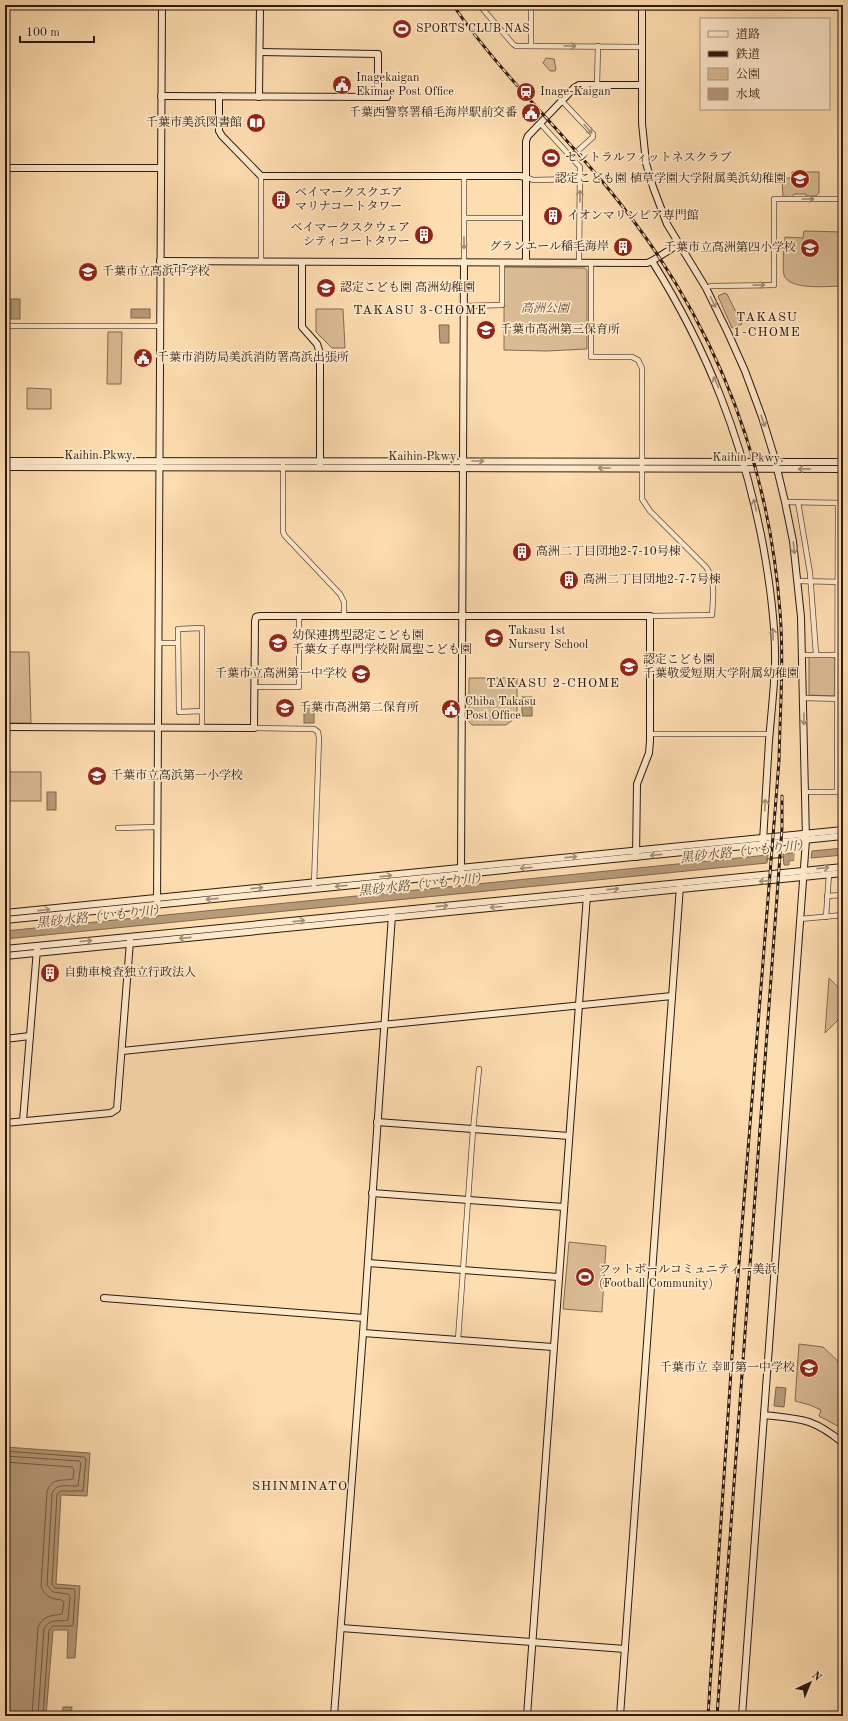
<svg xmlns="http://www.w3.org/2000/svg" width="848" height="1721" font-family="'Old Standard TT','Noto Serif JP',serif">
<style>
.green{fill:#dabc94;stroke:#846b51}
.water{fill:#b79b79;stroke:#80674e}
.pier{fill:#feddb0}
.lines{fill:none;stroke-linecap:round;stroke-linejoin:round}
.shore{stroke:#725a44;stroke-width:1}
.stream{stroke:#80674e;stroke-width:1.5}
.street-casing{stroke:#614b36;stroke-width:6}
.secondary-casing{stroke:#2d1a0e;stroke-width:8}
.street{stroke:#fee9cc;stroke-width:4.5}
.secondary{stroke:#fee9cc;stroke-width:6}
.rail-casing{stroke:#2d1a0e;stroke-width:3}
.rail{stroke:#fee9cc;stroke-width:1.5;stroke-dasharray:4.5;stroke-linecap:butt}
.oneway{stroke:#a08c76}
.labels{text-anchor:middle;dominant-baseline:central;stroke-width:3.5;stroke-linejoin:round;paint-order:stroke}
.poi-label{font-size:12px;fill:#2d1a0e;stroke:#fee9cc;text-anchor:start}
.park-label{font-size:12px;font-style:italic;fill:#614b36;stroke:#fee9cc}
.street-label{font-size:12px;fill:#2d1a0e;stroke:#fee9cc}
.neighbourhood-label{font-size:13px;letter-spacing:1px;fill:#2d1a0e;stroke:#fee9cc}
.water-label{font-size:13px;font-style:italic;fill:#644e39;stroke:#fee9cc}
</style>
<rect width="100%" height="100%" fill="#feddb0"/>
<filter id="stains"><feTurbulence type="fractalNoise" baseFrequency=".005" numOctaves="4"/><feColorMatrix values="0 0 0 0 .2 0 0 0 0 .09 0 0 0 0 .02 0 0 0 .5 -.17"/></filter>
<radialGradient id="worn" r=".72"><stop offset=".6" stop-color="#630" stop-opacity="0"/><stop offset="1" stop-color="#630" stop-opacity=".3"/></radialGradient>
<g class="green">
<polygon points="546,58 554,59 556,69 555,71 550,71 543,63"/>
<polygon points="792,172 819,172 819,193 816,196 806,196 806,194 794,194 792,197 783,196 782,178 792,178"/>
<path d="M804,231L843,232V286C830,286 789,291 784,275C782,268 784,246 785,237L803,238Z"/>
<polygon points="506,267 585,268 587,270 587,349 547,351 504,350 504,269"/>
<polygon points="725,293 727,294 742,324 732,328 718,296"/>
<polygon points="316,309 343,309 345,348 332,348 316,332"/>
<polygon points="108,332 122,332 121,384 107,384"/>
<polygon points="27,388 51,389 51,409 27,409"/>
<polygon points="5,652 29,652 31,723 5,723"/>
<polygon points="809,657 832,657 835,659 835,694 833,696 809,695"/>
<polygon points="469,678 517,678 517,717 506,725 472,725 469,722"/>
<rect x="5" y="772" width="36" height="29"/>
<polygon points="829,978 843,992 843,1015 825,1033"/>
<polygon points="569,1242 606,1246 602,1312 563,1309"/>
<polygon points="799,1344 823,1347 843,1366 843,1429 819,1416 821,1410 810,1405 795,1401"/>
</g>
<g class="water">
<rect x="11" y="299" width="9" height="20"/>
<rect x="131" y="309" width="19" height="9"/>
<polygon points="439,325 449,325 449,343 440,343"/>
<rect x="522" y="697" width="10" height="19"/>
<rect x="304" y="704" width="10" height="19"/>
<rect x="47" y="792" width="9" height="18"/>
<polygon points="843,848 843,855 811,858 812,851"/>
<polygon points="799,852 798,860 789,861 789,865 784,865 783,854"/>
<polygon points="768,855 767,863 5,939 5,931"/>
<polygon points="776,1387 786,1388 784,1407 774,1406"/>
<polygon points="5,1447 90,1453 87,1496 61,1495 56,1584 80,1586 75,1658 67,1658 68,1630 53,1630 46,1716 5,1716"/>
<polygon points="63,1707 72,1707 71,1716 62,1716"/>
</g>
<polygon class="pier" points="795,851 800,851 800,860 794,862"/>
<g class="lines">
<g class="shore">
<polyline points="5,1451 84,1457 86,1459 83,1491 61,1491 57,1494 52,1584 55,1588 74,1589 75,1592 73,1626 53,1626 49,1630 43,1716"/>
<path d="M5,1456L79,1461L81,1463L78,1486C68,1487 57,1482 52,1493L47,1585L53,1592L68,1594L70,1596L68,1620C59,1622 49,1618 44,1629L38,1716"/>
<path d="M5,1462L72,1467L74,1469L73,1479C61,1481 51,1478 47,1492L41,1586C44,1597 52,1599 62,1600L64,1602L62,1614C52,1616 43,1615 38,1627L32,1716"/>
</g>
<polyline class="stream" points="767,859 783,857"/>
<g class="street-casing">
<g id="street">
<polyline points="481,7 513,44 516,46 642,47"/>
<polyline points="531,7 531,46"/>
<polyline points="597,85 598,46"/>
<polyline points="562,101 593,134 593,137 571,157"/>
<polyline points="540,123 580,167 579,263"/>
<polyline points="526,177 533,180 580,179"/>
<polyline points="464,218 526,218"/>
<polyline points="261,261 261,176"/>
<polyline points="464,262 464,176"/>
<path d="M591,263V357H632L638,360L642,368V499L650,511L706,567C716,580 713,599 712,615L650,616"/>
<polyline points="706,288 711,286 774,285 774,199 843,199"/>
<polyline points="464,306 502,305 502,263"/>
<polyline points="5,326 161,326"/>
<polyline points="283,465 283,532 285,536 340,594 344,602 344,616"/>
<polyline points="785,502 843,503"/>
<polyline points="798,502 810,573 816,654"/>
<polyline points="798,581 843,582"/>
<polyline points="158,643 178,643"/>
<polyline points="803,655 837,655"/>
<polyline points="254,687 299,687 299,616"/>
<polyline points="804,698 843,699"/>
<polyline points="202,711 179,712 178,629 202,628 202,728"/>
<polyline points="254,728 314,729 318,732 319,738 314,885"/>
<polyline points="650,734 770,734"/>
<polyline points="805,792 843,792"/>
<polyline points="837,792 838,503"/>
<polyline points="118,828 157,827"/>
<polyline points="827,896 843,895"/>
<polyline points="826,917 829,874"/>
<polyline points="800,919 843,915"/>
<polyline points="458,1340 473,1130 479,1069"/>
</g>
</g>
<g class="secondary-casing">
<g id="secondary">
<polyline points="112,5 843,7"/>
<polyline points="642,5 642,123 646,163 653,187 667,224 706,288 728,333 745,371 762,417 774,456 785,502 793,541 801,617 806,840 742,1716"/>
<polyline points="260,52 378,54 378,97"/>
<polyline points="161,96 387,97"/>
<polyline points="219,96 219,131 222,136 261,176 520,176 526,177"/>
<polyline points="259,97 260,5"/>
<polyline points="5,168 161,168"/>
<polyline points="160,261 647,263 652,261 679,244"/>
<path d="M652,261C708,350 743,441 763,545C770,584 776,625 775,665C774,690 771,716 769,741C767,774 765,808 763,841"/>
<polyline points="302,262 302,327 317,344 320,353 320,466"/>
<polyline points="526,262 526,141 528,136 574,88 579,85 642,85"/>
<polyline points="5,461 843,462"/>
<polyline points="5,467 843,469"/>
<polyline points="5,727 254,728 255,621 256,617 260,616 650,616 650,741 649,753 637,784 636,857"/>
<polyline points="461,871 464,262"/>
<polyline points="157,905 162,5"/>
<polyline points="5,913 843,830"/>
<polyline points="5,920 843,836"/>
<polyline points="5,949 843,867"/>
<polyline points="5,956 843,873"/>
<polyline points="5,1039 30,1036"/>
<polyline points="122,1051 672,996"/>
<polyline points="23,1121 37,949"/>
<polyline points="377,1122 569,1136"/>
<polyline points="5,1123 111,1113 117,1109 130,941"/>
<polyline points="372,1193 564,1207"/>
<polyline points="368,1263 558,1277"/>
<polyline points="104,1298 364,1318"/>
<polyline points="363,1333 553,1347"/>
<path d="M764,1415C801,1419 813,1418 843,1443"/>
<polyline points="341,1628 625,1649"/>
<polyline points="334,1716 363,1333 392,915"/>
<polyline points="527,1716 587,895"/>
<polyline points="620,1716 680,886"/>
</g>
</g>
<use href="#street" class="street"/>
<use href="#secondary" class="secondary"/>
<g class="rail-casing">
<g id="rail">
<path d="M453,5C499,72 560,129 611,192C710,313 768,454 780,611C784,661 780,711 779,761L734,1326L708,1716"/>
<polyline points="717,1716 782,828 782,796"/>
</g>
</g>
<use href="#rail" class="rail"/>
</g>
<defs><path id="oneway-shaft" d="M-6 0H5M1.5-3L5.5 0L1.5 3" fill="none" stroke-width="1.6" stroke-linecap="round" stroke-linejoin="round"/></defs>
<g class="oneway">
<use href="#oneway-shaft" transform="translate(570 46)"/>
<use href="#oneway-shaft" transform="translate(588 129) rotate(48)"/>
<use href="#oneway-shaft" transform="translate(580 196) rotate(-90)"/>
<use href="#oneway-shaft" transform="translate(808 199)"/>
<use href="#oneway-shaft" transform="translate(464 243) rotate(90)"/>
<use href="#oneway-shaft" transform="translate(759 285) rotate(-1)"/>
<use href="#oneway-shaft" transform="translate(713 302) rotate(64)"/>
<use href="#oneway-shaft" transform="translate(716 382) rotate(-114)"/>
<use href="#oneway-shaft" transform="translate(763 421) rotate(72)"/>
<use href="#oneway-shaft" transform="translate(478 461)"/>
<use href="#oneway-shaft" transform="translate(604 468) rotate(-180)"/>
<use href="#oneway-shaft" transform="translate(804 469) rotate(179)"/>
<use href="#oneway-shaft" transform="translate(755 505) rotate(-103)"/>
<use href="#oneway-shaft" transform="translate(794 548) rotate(83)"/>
<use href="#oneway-shaft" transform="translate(773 634) rotate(-93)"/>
<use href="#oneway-shaft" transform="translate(804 719) rotate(90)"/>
<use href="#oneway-shaft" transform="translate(765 805) rotate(-87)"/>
<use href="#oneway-shaft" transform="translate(656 855) rotate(174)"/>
<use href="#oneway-shaft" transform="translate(571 857) rotate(-6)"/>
<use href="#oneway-shaft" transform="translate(526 868) rotate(174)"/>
<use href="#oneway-shaft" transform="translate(823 868) rotate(-6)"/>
<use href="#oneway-shaft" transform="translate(386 876) rotate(-6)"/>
<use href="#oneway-shaft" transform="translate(765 881) rotate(174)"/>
<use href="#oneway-shaft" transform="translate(341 886) rotate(174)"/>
<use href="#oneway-shaft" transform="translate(257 888) rotate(-6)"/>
<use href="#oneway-shaft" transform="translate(613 889) rotate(-6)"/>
<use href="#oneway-shaft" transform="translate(212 899) rotate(174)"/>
<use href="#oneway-shaft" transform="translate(442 906) rotate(-6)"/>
<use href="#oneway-shaft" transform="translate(496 907) rotate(175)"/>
<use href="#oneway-shaft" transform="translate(44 910) rotate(-6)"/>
<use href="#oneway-shaft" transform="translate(299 921) rotate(-6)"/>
<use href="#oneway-shaft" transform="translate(185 938) rotate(174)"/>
<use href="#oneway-shaft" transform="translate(86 941) rotate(-5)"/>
</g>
<defs>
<g id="stadium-disc" transform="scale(1)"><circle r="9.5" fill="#8f2418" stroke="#fee9cc"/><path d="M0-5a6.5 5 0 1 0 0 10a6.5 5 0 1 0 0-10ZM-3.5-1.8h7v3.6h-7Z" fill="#fff"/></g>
<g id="civic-disc" transform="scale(1)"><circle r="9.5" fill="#8f2418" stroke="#fee9cc"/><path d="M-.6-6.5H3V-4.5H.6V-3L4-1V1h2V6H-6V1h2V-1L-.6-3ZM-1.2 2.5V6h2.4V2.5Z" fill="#fff"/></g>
<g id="station-disc" transform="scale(1)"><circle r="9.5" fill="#8f2418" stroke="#fee9cc"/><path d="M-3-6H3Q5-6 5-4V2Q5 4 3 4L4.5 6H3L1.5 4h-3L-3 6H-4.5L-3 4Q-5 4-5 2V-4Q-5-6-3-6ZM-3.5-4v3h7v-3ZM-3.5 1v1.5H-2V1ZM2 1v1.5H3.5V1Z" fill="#fff"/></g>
<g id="library-disc" transform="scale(1)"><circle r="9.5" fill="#8f2418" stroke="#fee9cc"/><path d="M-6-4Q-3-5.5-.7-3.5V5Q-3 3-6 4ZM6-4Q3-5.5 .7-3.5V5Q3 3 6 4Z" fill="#fff"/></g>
<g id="school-disc" transform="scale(1)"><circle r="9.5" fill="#8f2418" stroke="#fee9cc"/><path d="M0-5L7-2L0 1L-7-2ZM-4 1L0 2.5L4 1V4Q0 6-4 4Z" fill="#fff"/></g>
<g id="building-disc" transform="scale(1)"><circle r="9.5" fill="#8f2418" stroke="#fee9cc"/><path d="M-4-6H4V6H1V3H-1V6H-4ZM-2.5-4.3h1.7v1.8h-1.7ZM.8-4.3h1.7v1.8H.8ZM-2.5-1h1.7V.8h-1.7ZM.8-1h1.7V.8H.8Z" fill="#fff"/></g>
</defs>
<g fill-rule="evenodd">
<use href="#stadium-disc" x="402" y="29"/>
<use href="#civic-disc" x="342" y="85"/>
<use href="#station-disc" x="526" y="92"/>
<use href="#civic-disc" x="531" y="113"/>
<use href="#library-disc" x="256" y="123"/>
<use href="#stadium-disc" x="551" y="158"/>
<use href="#school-disc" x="800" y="179"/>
<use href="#building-disc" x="281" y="200"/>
<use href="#building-disc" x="553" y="216"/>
<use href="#building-disc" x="424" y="235"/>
<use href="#building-disc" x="623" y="247"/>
<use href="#school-disc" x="810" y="248"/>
<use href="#school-disc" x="88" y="272"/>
<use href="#school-disc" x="326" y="288"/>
<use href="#school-disc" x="486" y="330"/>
<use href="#civic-disc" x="143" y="358"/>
<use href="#building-disc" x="522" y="552"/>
<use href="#building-disc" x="569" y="580"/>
<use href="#school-disc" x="494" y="638"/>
<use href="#school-disc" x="278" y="643"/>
<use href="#school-disc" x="629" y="667"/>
<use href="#school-disc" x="361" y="674"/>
<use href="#school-disc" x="285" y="708"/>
<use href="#civic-disc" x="451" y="709"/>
<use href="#school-disc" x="97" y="776"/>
<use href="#building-disc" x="50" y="973"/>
<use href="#stadium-disc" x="585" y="1277"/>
<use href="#school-disc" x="809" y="1368"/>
</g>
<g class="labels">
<g class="poi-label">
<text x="416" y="29">SPORTS CLUB NAS</text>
<text x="356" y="78">Inagekaigan<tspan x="356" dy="14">Ekimae Post Office</tspan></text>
<text x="540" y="92">Inage-Kaigan</text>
<text x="517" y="113" text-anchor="end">千葉西警察署稲毛海岸駅前交番</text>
<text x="242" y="123" text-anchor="end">千葉市美浜図書館</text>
<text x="565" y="158">セントラルフィットネスクラブ</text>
<text x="786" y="179" text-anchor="end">認定こども園 植草学園大学附属美浜幼稚園</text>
<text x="295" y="193">ベイマークスクエア<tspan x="295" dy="14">マリナコートタワー</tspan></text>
<text x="567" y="216">イオンマリンピア専門館</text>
<text x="410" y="228" text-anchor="end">ベイマークスクウェア<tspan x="410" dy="14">シティコートタワー</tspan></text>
<text x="609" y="247" text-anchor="end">グランエール稲毛海岸</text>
<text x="796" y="248" text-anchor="end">千葉市立高洲第四小学校</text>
<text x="102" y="272">千葉市立高浜中学校</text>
<text x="340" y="288">認定こども園 高洲幼稚園</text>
<text x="500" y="330">千葉市高洲第三保育所</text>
<text x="157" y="358">千葉市消防局美浜消防署高浜出張所</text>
<text x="536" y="552">高洲二丁目団地2-7-10号棟</text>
<text x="583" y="580">高洲二丁目団地2-7-7号棟</text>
<text x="508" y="631">Takasu 1st<tspan x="508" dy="14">Nursery School</tspan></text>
<text x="292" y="636">幼保連携型認定こども園<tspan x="292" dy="14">千葉女子専門学校附属聖こども園</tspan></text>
<text x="643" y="660">認定こども園<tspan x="643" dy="14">千葉敬愛短期大学附属幼稚園</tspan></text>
<text x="347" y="674" text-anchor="end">千葉市立高洲第一中学校</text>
<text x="465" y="702">Chiba Takasu<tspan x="465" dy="14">Post Office</tspan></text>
<text x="299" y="708">千葉市高洲第二保育所</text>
<text x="111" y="776">千葉市立高浜第一小学校</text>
<text x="64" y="973">自動車検査独立行政法人</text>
<text x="599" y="1270">フットボールコミュニティー美浜<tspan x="599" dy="14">(Football Community)</tspan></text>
<text x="795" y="1368" text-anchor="end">千葉市立 幸町第一中学校</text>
</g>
<g class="park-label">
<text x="545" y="309">高洲公園</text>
</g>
<g class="street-label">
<text x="100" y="456">Kaihin Pkwy.</text>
<text x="424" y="457">Kaihin Pkwy.</text>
<text transform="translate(748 458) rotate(1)">Kaihin Pkwy.</text>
</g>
<g class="neighbourhood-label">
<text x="420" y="310">TAKASU 3-CHOME</text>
<text x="767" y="317">TAKASU<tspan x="767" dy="15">1-CHOME</tspan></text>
<text x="553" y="683">TAKASU 2-CHOME</text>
<text x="300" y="1486">SHINMINATO</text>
</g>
<g class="water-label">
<text transform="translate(745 852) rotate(-6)">黒砂水路（いもり川）</text>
<text transform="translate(423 885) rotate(-6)">黒砂水路（いもり川）</text>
<text transform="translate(101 917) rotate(-6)">黒砂水路（いもり川）</text>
</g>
</g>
<rect width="848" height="1721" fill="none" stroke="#feddb0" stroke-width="20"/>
<rect x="6" y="6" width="836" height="1709" fill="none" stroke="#2d1a0e" stroke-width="2"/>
<rect x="10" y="10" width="828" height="1701" fill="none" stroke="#2d1a0e"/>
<rect x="700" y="18" width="130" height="92" fill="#fee9cc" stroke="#aa9680"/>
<rect x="708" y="31" width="20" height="6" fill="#fee9cc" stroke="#aa9680"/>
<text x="736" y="38" font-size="12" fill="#2d1a0e">道路</text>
<rect x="708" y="51" width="20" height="6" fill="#2d1a0e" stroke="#aa9680"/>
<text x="736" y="58" font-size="12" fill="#2d1a0e">鉄道</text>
<rect x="708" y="68" width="20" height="12" fill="#dabc94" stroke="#aa9680"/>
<text x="736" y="78" font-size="12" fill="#2d1a0e">公園</text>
<rect x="708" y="88" width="20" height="12" fill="#b79b79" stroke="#aa9680"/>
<text x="736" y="98" font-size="12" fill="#2d1a0e">水域</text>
<g transform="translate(810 1683) rotate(44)" stroke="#fee9cc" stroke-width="3" paint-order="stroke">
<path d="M0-3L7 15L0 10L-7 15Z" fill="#2d1a0e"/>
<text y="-6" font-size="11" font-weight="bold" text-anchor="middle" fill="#2d1a0e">N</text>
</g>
<path d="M20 36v6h74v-6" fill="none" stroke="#2d1a0e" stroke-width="2"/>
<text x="26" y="36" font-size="12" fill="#2d1a0e" stroke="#fee9cc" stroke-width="3" paint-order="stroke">100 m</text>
<rect width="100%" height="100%" filter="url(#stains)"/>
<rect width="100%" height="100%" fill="url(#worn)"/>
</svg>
